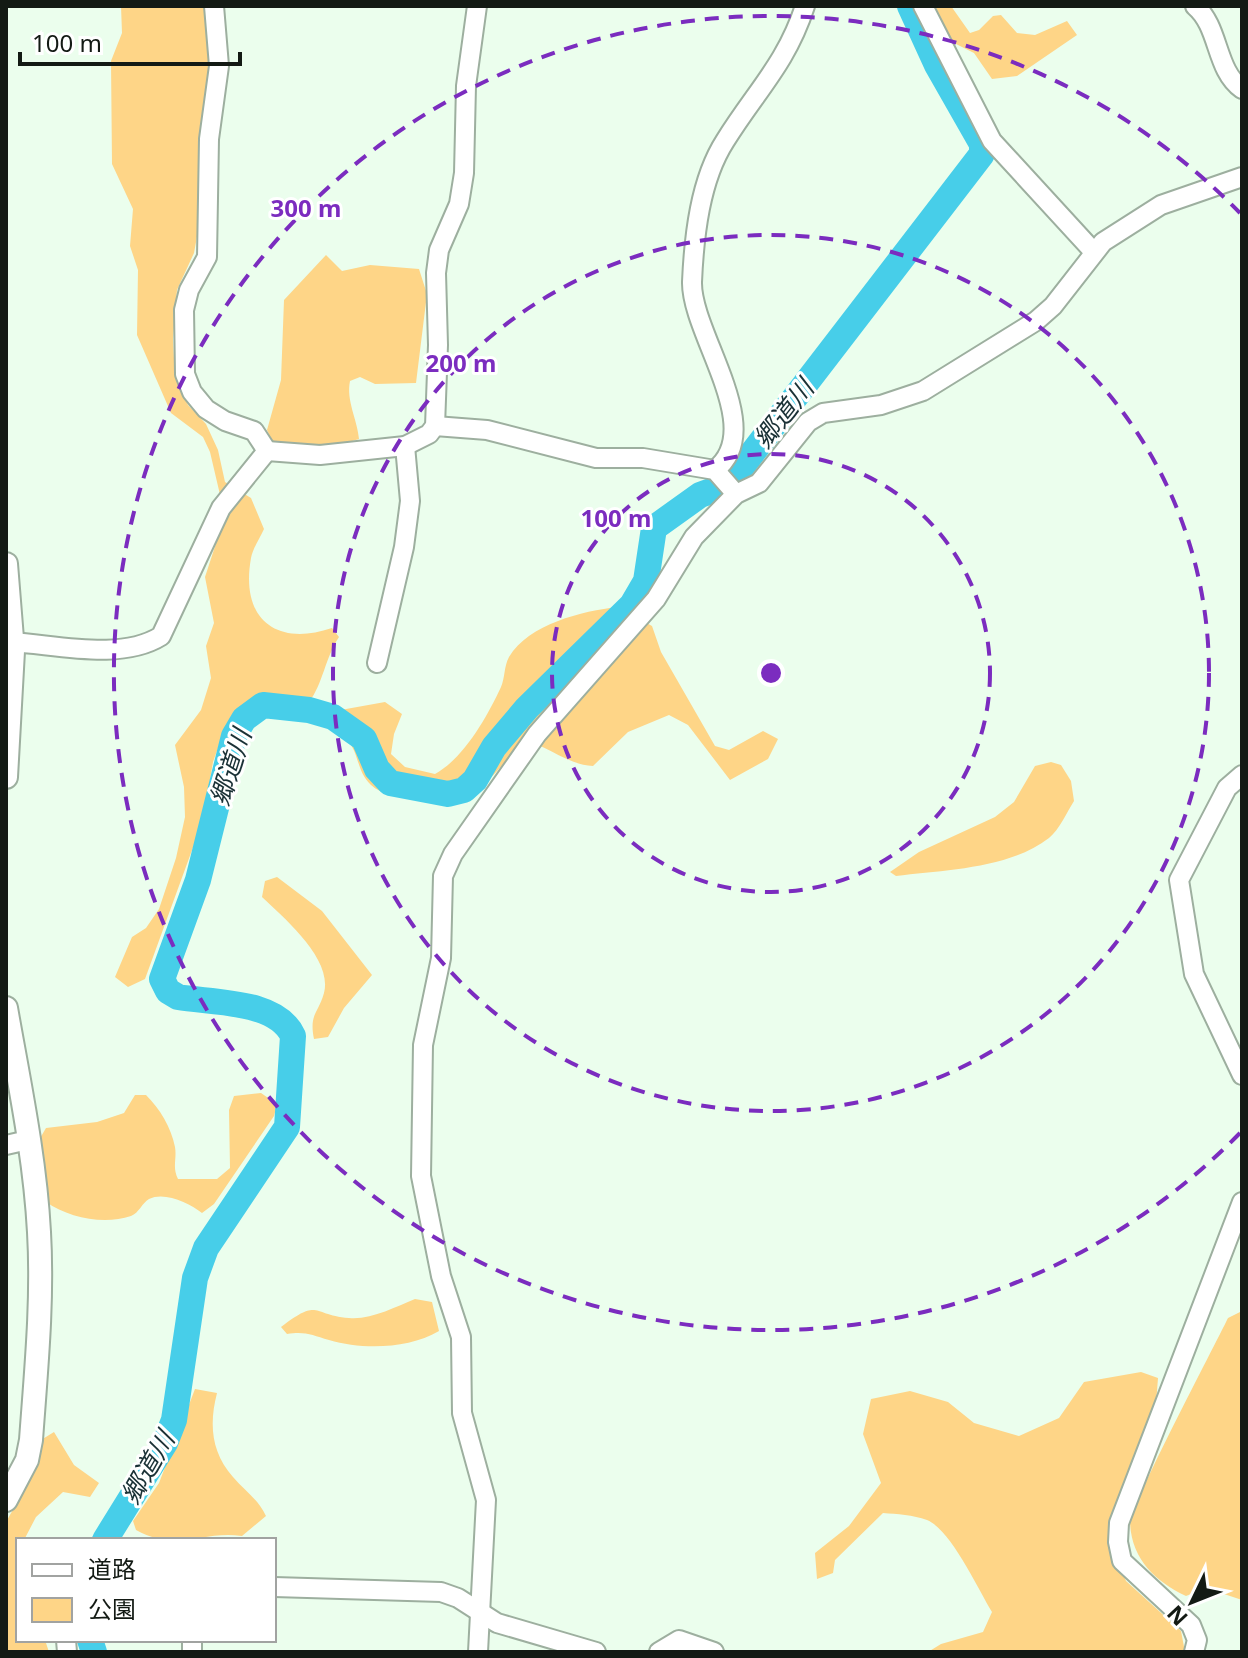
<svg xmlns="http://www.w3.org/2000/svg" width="1248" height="1658" font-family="'Noto Sans','Noto Sans JP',sans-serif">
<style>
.green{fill:#fed587}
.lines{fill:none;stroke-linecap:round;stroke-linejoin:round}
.river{stroke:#47cee9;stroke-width:26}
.minor-casing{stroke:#9daf9f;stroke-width:22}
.tertiary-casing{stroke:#9daf9f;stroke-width:26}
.minor{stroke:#fff;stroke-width:18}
.tertiary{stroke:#fff;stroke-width:22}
.ring{fill:none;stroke:#7b2cbf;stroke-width:4;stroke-dasharray:14 10}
.labels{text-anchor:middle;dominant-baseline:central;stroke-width:6;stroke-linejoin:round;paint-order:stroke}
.water-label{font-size:26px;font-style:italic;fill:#1a3136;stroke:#fff}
.centre{fill:#7b2cbf;stroke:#fff;stroke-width:4}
.ring-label{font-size:24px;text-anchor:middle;font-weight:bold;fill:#7b2cbf;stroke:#fff;stroke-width:6;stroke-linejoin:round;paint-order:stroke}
</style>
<rect width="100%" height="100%" fill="#ebfeed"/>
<g class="green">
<path d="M121,6H206L210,64L200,151V220L194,253L177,290L173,339L175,377L188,405L206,424L218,450L225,482L251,498L264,529C260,538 253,548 251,558C240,619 276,647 332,628L339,637C325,658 323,684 309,702L268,693L243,705L225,728L213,762L203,820L145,979L128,987L115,977L132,937L146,928L159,909L176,858L185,817L184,787L175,745L201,710L211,678L206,646L214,623L205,577L225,516L210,452L203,437L171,413L137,335L138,270L130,246L133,209L112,164L111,61L122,33Z"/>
<polygon points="935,6 951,6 970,33 979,30 993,16 1001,15 1017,33 1035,35 1067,21 1077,35 1017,76 992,79 974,53 952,42"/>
<path d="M326,255L342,271L370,265L419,269L427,294L416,383L375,384L360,377L350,381C346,401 357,418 359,439L312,453L276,450L267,430L281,380L284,300Z"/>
<path d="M618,607L652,626L661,652L715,746L729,750L763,731L778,739L768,759L730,780L688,725L669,715L628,732L593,766C567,765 548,745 522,740C487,786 472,806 411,797C397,795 381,795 371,785C353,768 362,745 335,730V711L385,702L402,714L394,734L391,754L405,767L435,774C464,758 487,717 501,687C505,678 504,666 509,657C529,624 582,611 618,607Z"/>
<path d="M1051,762L1061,765L1071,781L1074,801C1067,812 1059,830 1049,838C1009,869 944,870 896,876L890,872L919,852L995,817L1014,802L1035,766Z"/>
<path d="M277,877L322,911L372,975L344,1008L328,1037L314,1039C309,1014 318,1014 324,993C333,959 284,918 262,897L265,881Z"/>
<path d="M261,1093L277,1104L274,1116L214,1204L202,1213C190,1203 164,1191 149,1199C142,1203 139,1213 131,1216C104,1225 69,1218 46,1202L39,1140L46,1128L97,1122L124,1113L135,1095H146C160,1109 171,1127 175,1147C177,1159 172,1167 178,1179H217L230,1168L229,1110L234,1096Z"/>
<path d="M415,1299L432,1302L439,1331C408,1349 363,1350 329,1340C312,1335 305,1331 287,1334L281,1327C320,1297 311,1315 349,1318C371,1320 395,1307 415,1299Z"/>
<path d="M1242,1311V1600L1206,1588L1186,1596C1155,1581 1132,1560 1130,1523C1130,1506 1214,1347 1228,1318Z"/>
<path d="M1141,1372L1158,1378L1155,1417L1116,1503L1109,1542L1126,1581L1181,1631L1185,1652H928L941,1644L983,1632L992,1612C978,1589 951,1530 927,1520C913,1515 897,1514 883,1513L835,1560L833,1573L817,1579L815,1553L849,1526L881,1483L863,1434L871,1399L910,1391L948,1402L974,1423L1019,1436L1059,1418L1084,1382Z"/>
<path d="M195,1389L217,1393C209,1424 211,1452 233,1477C245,1491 258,1499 266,1516L242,1536C203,1530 177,1553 136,1530L133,1521L159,1483Z"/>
<polygon points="54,1432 74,1465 99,1483 90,1497 63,1492 36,1517 24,1540 18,1540 18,1640 45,1640 49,1652 6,1652 6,1522 28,1483 41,1440"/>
</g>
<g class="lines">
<g class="river">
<path d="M105,1540L165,1443L174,1420L195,1278L206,1248L287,1127L293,1036C277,1000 213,1003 178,997L168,991L162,979L198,880L234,736L244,719L263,705L309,710L333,717L364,739L377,769L390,783L448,794L464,790L475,780L494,747L527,708L632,605L646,581L654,528L700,495L722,487L737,473L982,154V144L937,65L910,6"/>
<polyline points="90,1640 94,1652"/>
</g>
<g class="minor-casing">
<g id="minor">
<polyline points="923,6 992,141 1093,251"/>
<path d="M1195,6C1220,27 1215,70 1242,89"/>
<polyline points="435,426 487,430 596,458 643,458 715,470 736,494"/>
<polyline points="267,451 320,455 405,446 429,434 435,426 438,345 436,273 439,250 459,204 464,173 466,86 477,6"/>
<path d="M715,470C768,429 691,334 692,282C694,236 700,180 725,141C756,91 786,64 805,6"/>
<path d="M12,642C58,645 121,661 161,636L221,508L267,451L254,431L225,421L206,409L192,392L185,374L184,310L189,290L207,257L209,139L219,66L214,6"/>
<polyline points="377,663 404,547 410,501 405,446"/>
<polyline points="1242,775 1227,788 1179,880 1194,974 1242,1075"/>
<polyline points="6,1145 28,1140"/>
<polyline points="274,1587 441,1592 458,1598 497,1623 596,1652"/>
<polyline points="66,1640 67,1652"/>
<polyline points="192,1640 192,1652"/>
<polyline points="478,1652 486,1500 462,1413 461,1337 441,1276 421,1176 423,1045 441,958 443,876 453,854 537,734 656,599 694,537 736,494 759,483 808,422 823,413 881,405 923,391 1036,321 1053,306 1103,242 1161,205 1242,177"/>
<polyline points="659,1652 679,1640 714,1652"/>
<polyline points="1194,1652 1197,1640 1191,1625 1122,1561 1118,1542 1119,1523 1242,1202"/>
</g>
</g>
<g class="tertiary-casing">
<g id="tertiary">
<polyline points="6,564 13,651 6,777"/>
<path d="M6,1008C19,1082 35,1157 39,1232C43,1301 36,1371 31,1440L27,1460L6,1500"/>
</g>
</g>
<use href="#minor" class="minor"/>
<use href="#tertiary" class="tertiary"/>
</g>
<g class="ring">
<circle cx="771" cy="673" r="219"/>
<circle cx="771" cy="673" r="438"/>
<path d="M1240 1133A657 657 0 1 1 1240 213"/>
</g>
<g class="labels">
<g class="water-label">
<text transform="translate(783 413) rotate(-52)">郷道川</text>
<text transform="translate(230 767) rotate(-72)">郷道川</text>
<text transform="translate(147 1467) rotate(-60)">郷道川</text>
</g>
</g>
<circle cx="771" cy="673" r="12" class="centre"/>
<g class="ring-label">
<text x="306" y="217">300 m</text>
<text x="461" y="372">200 m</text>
<text x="616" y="527">100 m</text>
</g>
<rect width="1248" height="1658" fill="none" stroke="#131a14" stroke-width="16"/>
<rect x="16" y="1538" width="260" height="104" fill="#ffffff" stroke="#a1a3a1" stroke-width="2"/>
<rect x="32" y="1564" width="40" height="12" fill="#ffffff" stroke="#a1a3a1" stroke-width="2"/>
<text x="88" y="1578" font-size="24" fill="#131a14">道路</text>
<rect x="32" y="1598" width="40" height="24" fill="#fed587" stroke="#a1a3a1" stroke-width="2"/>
<text x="88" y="1618" font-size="24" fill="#131a14">公園</text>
<g transform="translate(1192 1602) rotate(227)" stroke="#ffffff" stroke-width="6" paint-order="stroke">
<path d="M0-6L14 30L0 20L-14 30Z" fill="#131a14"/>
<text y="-12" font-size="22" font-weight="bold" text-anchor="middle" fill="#131a14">N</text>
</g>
<path d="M20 52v12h220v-12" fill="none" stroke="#131a14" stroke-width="4"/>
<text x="32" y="52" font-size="24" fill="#131a14" stroke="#ffffff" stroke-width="6" paint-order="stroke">100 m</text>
</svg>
